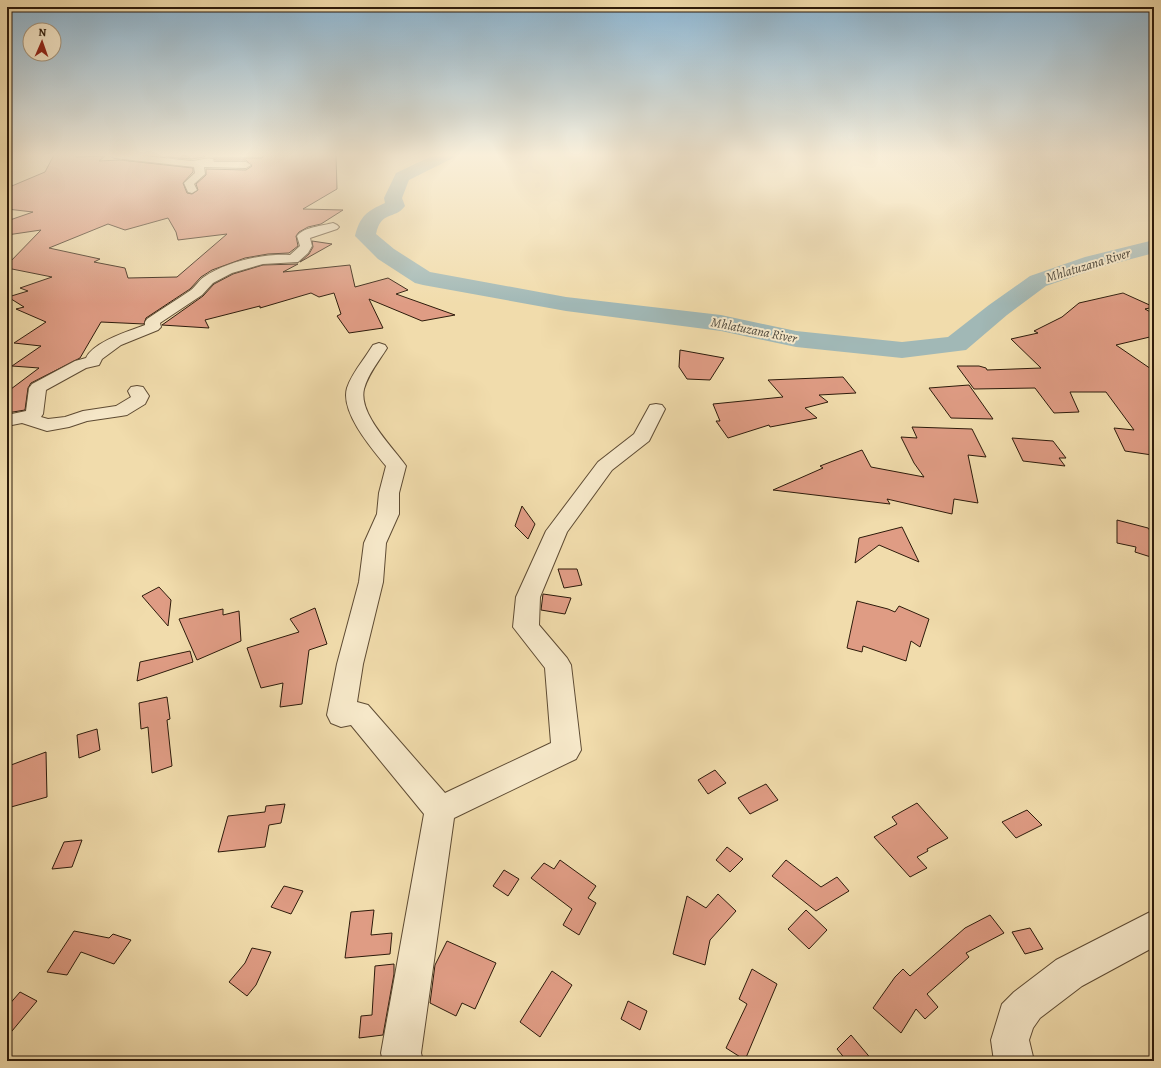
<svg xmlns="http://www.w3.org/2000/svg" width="1161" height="1068" font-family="Alegreya,serif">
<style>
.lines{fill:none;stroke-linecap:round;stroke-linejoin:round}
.river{fill:#a1b8b6;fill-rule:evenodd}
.building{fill:#df9c84;stroke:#2d1b0b;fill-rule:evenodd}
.minor-casing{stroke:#5e4b33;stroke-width:2}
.minor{fill:#f6e8c9;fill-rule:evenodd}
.labels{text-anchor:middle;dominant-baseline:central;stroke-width:4;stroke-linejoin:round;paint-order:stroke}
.far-water-label{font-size:13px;font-style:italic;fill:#504a3e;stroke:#f6e8c9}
</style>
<rect width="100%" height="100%" fill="#f1dcac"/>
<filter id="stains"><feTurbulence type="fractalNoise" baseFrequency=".005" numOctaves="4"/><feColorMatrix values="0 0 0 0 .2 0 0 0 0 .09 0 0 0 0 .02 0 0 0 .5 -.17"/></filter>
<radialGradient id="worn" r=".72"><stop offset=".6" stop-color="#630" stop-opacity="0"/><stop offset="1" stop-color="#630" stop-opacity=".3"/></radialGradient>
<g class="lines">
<path class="river" d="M434,155H455L453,158L409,180L402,198L405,206C395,220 381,210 376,234L394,249L430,272L566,297L721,315L796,331L902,342L948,337L989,305L1030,276L1085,257L1154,240V253L1101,267L1046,286L1007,315L966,350L902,358L796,347L721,331L566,311L423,285L415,283L378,259L355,236C360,216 367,211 385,203L384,198L396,173Z"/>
</g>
<g class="building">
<path d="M54,155H77L76,157L105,156L99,161L120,160L193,168V172L183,183L187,193L192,194L198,190L196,184L206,175V169L246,170L252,166L246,160H215L213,158H262L264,155H336L337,189L303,209L343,210L321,224L308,227L299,232L296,236L298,246L289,253L268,254L245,258L212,270L201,277L190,289L146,318L144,324L101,322L80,358L31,383L28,388L25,410L7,413V392L39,368L12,366L41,346L14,343L46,322L16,309L24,307L8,297L28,291L20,288L52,277L7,268V265L41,230L7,235V221L33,212L7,209V188L45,172ZM168,218L176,232L178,240L227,234L177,277L128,278L125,268L94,262L100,259L49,248L108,224L125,230Z"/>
<polygon points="174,155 206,155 204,157 191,159 166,157"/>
<polygon points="312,241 332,244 300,262 309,254 313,247"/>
<polygon points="298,264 283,272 350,265 355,287 388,278 408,290 396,294 455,315 422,321 369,299 383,328 349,333 337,316 341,314 334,293 319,297 311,293 260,308 260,306 205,320 209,328 162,325 203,296 214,284 233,274 263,265"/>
<polygon points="1123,293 1154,307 1145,309 1154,314 1154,336 1116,345 1154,371 1154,457 1152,455 1125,451 1114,428 1134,430 1106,392 1070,392 1079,412 1054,413 1035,388 974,389 957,366 979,366 986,368 987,370 1041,368 1011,339 1038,333 1034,331 1062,317 1079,303"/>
<polygon points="680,350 724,358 710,380 687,379 679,367"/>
<polygon points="843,377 856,393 819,395 828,402 805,408 817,418 770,427 769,425 728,438 716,421 720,421 713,404 783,397 768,380"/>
<polygon points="969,385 993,419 951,418 929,388"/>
<polygon points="912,427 972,429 986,457 968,455 978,503 954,499 952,514 887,499 890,504 773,490 823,468 820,466 862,450 871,467 924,477 914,463 901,437 917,438"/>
<polygon points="1012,438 1053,441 1066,458 1059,458 1065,466 1023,461"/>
<polygon points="522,506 535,524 528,539 515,526"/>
<polygon points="1117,520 1148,528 1154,536 1154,558 1135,552 1136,547 1117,543"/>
<polygon points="902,527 919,562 879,545 855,563 859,538"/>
<polygon points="558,569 577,569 582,585 564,588"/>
<polygon points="159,587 171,600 168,626 142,596"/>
<polygon points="543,594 571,598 565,614 541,610"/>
<polygon points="857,601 888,609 895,612 899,606 929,619 920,647 911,641 906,661 863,646 862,652 847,648"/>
<polygon points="315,608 327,644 309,650 302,704 280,707 283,683 261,688 247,648 299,632 290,619"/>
<polygon points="223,609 223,615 239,611 241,641 197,660 179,619"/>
<polygon points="190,651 193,662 137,681 140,662"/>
<polygon points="167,697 170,719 167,720 172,766 152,773 148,727 141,729 139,703"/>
<polygon points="97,729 100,750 79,758 77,735"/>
<polygon points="46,752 47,797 11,807 11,765"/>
<polygon points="715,770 726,783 708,794 698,780"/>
<polygon points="766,784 778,800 750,814 738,798"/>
<polygon points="917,803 948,838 927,849 928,851 917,857 927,868 910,877 874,837 897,824 892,817"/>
<polygon points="285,804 281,823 269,825 265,847 218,852 228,816 265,812 266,806"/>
<polygon points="1027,810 1042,825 1016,838 1002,822"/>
<polygon points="82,840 72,867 52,869 64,842"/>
<polygon points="727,847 743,859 730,872 716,860"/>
<polygon points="560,860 596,886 588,898 596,903 579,935 563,925 572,909 531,878 544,863 554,869"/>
<polygon points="786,860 821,887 837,877 849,891 816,911 772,876"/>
<polygon points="504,870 519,879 508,896 493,886"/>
<polygon points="284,886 303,891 291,914 271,907"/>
<polygon points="718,894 736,911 710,940 705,965 673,954 687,896 706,908"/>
<polygon points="374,910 371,935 392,933 390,954 345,958 351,912"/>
<polygon points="806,910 827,930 809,949 788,929"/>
<polygon points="990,915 1004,933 966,953 969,957 927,994 938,1007 925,1019 916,1009 901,1033 873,1008 895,977 903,969 910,976 965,928"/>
<polygon points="1030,928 1043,949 1025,954 1012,932"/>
<polygon points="74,931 109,938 113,934 131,940 114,964 81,952 67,975 47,972"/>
<polygon points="447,941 496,963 475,1009 462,1003 456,1016 430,1003 435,965"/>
<polygon points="252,948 271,952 256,985 247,996 229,982 245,963"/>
<polygon points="394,964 394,974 383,1035 359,1038 361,1016 372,1015 375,966"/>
<polygon points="752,969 777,984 745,1060 726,1048 747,1004 739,999"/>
<polygon points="552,971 572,985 540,1037 520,1022"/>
<polygon points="20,992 37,1001 7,1037 7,1007"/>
<polygon points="628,1001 647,1011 640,1030 621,1019"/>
<polygon points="851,1035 873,1061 847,1061 837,1049"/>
</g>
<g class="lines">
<g class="minor-casing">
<g id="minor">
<path d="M109,155H137L191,161C198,161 206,157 213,159L214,162H246L251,165L246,168L204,167L205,174L194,184L197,190L192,193L188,192L184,183L195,173L194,167L114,158Z"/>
<path d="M333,223L337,225L339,227L337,229L310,238L312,246L308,253L298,262L263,264L232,273L213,283L202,295L160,323L161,327L158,330L121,345L102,359L99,365L86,368L46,390L43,414L41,417L48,419L65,417L83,411L116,406L131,397L128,391L131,387L137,386L143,387L149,396L145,404L127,415L121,416L87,421L69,427L47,431L22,423L7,426V415L26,411L29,388L32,384L75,361L86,358C93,342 129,331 145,325V322L147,319C161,309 177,300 191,290C196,286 199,280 204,277C226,262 264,253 290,255L300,246L297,236C304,227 322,226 333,223Z"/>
<path d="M379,343L385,345L387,348C379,361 368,374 364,389C358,414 393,447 406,466L399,493V514L386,543L383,582L363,664L357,702L368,705L445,793L551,743L545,668L513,627L516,597L546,531L598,462L634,434L650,405L656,404L662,405L665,409L649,441L612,470L567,532L540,597L539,625L567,658L571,665L581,750L576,759L454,818L421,1053L423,1061H383L381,1053L424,814L351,725L341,727L331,723L327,715L337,664L359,582L364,543L377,514L379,493L386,466C372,449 340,412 347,388C352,373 363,361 371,348L373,345Z"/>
<polygon points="1154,910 1154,947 1082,986 1040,1018 1033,1028 1029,1040 1034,1061 994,1061 991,1040 1002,1004 1014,992 1056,960"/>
</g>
</g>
<use href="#minor" class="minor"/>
</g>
<linearGradient id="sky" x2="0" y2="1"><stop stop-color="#8bb6d4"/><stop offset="0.51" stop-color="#f9efda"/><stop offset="1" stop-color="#f9efda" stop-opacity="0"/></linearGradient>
<rect width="1161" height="304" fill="url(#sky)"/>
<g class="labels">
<g class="far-water-label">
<text transform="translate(1088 265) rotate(-17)">Mhlatuzana River</text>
<text transform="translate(754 330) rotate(11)">Mhlatuzana River</text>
</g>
</g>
<rect width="1161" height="1068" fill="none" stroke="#f1dcac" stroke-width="24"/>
<rect x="8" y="8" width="1145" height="1052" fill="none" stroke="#2d1b0b" stroke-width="2"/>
<rect x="12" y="12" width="1137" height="1044" fill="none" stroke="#2d1b0b"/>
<g transform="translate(42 42) rotate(2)"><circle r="19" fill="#f6e8c9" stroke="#a6967d"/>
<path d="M0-3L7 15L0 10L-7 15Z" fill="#8f2418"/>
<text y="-6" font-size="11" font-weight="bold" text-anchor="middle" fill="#2d1b0b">N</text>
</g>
<rect width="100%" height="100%" filter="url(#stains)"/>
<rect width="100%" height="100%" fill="url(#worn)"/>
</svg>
